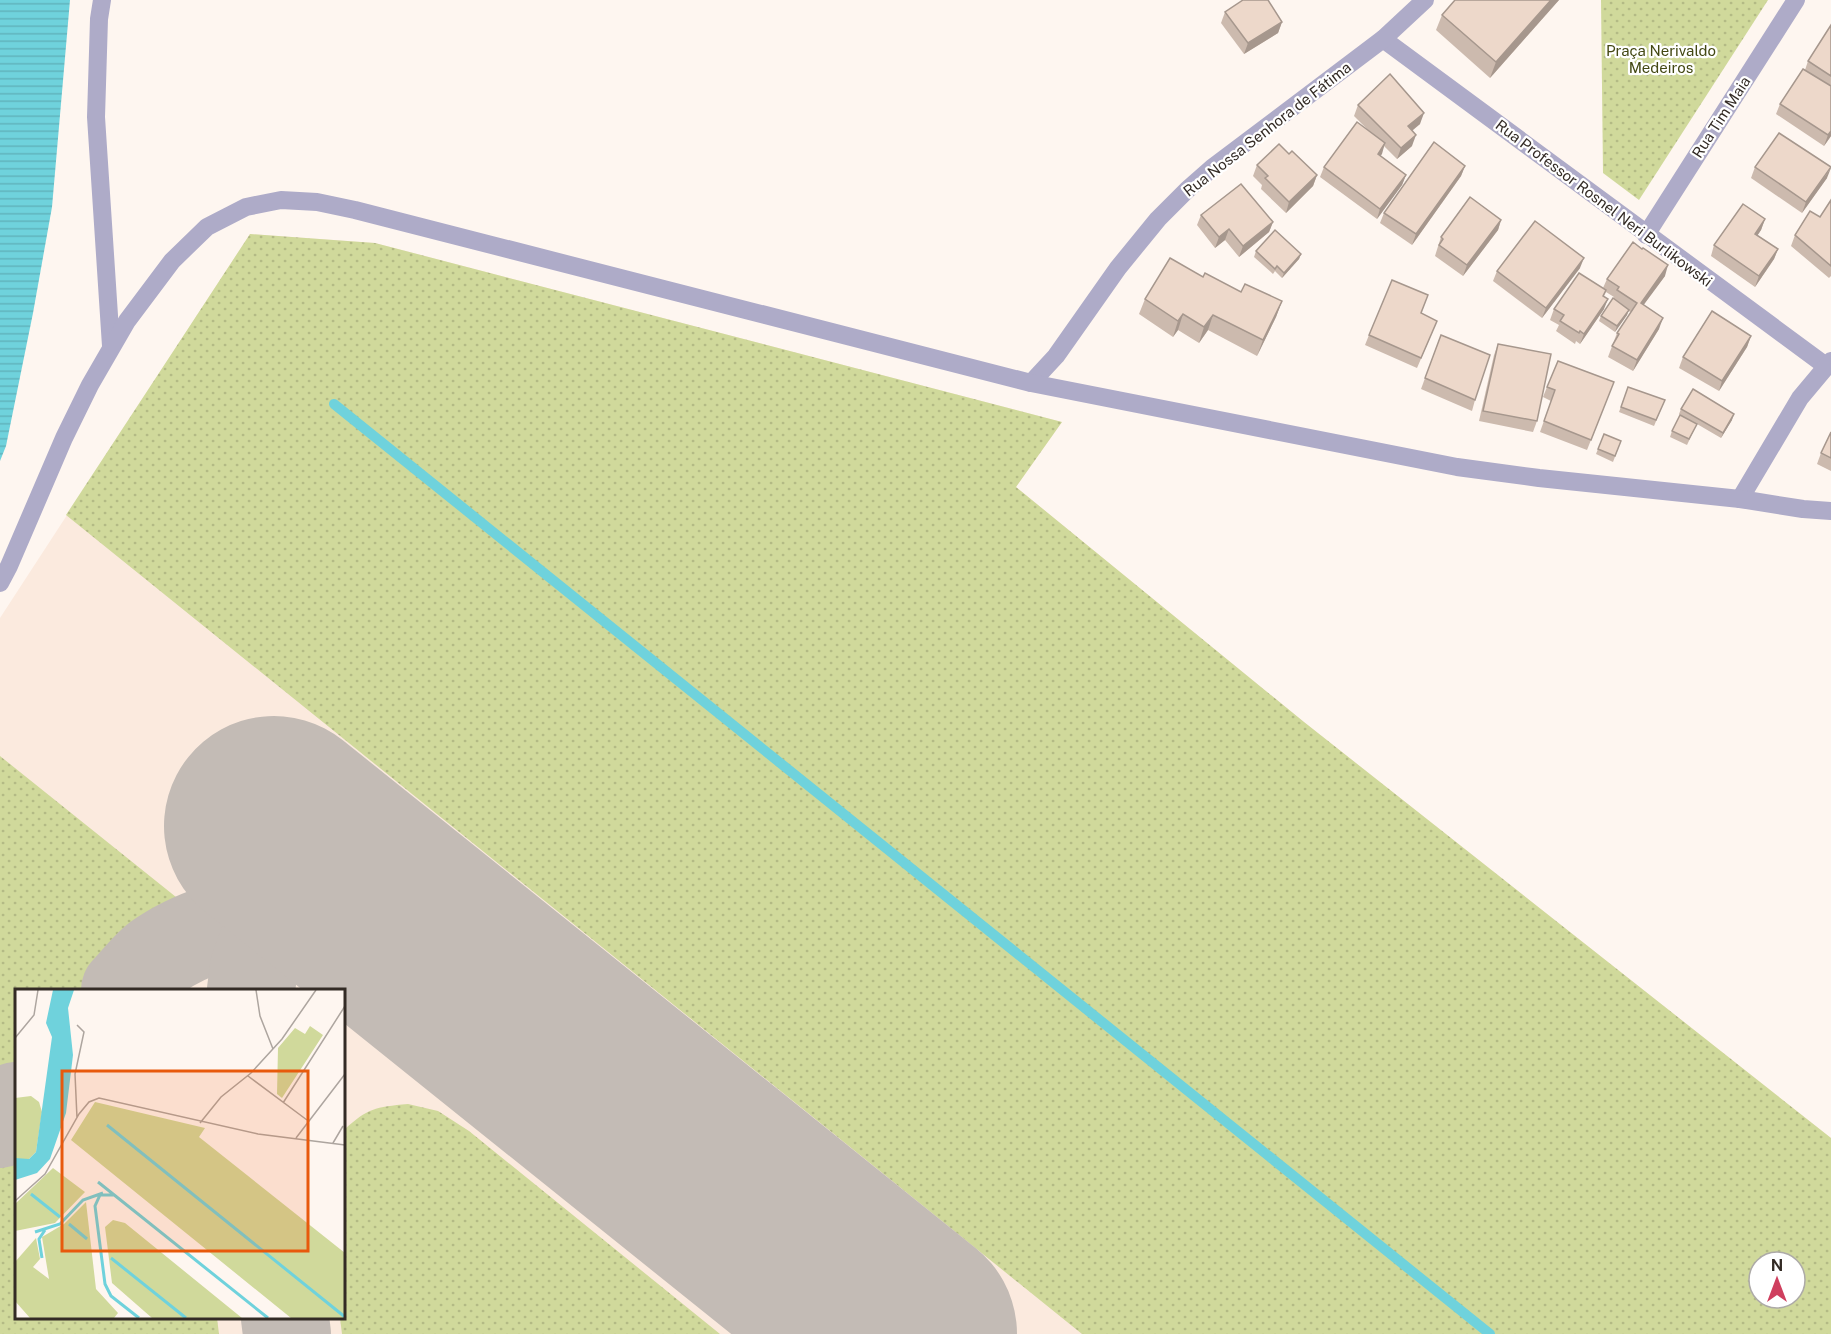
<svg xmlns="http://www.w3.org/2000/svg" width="1831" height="1334" font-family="'Public Sans',sans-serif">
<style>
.built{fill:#fbeade;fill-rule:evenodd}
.grass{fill:url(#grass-dots);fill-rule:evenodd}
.water{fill:url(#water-rules)}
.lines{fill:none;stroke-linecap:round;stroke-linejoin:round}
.stream{stroke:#6fd2dc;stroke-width:10}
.taxiway{stroke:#c3bbb5;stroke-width:88}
.runway{stroke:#c3bbb5;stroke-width:220}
.minor{stroke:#aeabc8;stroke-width:18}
.wall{fill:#ccbaae}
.shaded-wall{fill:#a6978d}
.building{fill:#edd8ca;stroke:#a6978d;stroke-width:1.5}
.labels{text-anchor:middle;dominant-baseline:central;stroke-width:4.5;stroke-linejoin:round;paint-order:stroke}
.park-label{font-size:15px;fill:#434813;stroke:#fff}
.street-label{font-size:15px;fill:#332b25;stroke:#fff}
.inset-river{fill:none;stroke:#6fd2dc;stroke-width:3}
.inset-road{fill:none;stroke:#ada59f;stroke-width:1.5}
.view{fill:#e8590c;fill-opacity:0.15;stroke:#e8590c;stroke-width:3}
.inset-edge{fill:none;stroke:#332b25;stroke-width:3}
</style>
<defs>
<pattern id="grass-dots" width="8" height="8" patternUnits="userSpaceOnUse" patternTransform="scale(1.5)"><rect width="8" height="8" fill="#d0d99b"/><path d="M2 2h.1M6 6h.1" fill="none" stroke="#b3ba85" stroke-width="1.8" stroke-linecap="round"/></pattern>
<pattern id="water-rules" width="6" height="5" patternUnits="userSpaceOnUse" patternTransform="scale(1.5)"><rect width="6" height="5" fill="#6fd2dc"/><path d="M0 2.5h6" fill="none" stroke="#61b4bd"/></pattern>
</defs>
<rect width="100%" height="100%" fill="#fef6f0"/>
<path class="built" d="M250,234L375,243L1062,422L1016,487L1304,722L1831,1138V1334H0V618ZM16,990H344V1318H16ZM1759,1262H1795V1298H1759Z"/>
<g class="grass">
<polygon points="1601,0 1768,0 1639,200 1603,173"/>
<path d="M250,234L375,243L1062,422L1016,487L1304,722L1831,1138V1334H1082L66,515ZM1759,1262H1795V1298H1759Z"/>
<polygon points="0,756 176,897 92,990 16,990 16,1074 0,1092"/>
<path d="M408,1104L438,1111L469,1131L720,1334H342L340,1318H344V1130C368,1108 375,1107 408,1104Z"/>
<polygon points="16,1143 16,1318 217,1318 219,1334 0,1334 0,1153"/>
</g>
<polygon class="water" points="0,0 70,0 52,207 33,313 6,446 0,461"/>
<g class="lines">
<polyline class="stream" points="334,404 1490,1334"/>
<g class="taxiway">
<path d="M125,990C135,980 145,966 157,957C203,924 264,916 318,902"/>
<polyline points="251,990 254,967 266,935 285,918 318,902 353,903 391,921"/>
<polyline points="0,1124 16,1106"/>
<polyline points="285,1318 287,1334"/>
</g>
<polyline class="runway" points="274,826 907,1334"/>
<g class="minor">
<polyline points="102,0 99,19 96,117 111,346"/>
<polyline points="1383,39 1826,366"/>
<polyline points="1646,235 1796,0"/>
<polyline points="1031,383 1056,356 1118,268 1158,219 1187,190 1212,168 1383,39 1425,0"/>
<polyline points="1740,499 1800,398 1831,361"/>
<polyline points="0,583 9,566 64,438 90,385 127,321 172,261 207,227 246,207 281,200 317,202 355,210 1031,383 1457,467 1539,478 1740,499 1803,509 1831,511"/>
</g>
</g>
<g class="wall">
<polygon points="1455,0 1559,0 1490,78 1436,30 1442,15"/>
<polygon points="1225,12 1282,22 1278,33 1244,54 1221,23"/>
<polygon points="1831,25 1831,136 1824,146 1776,114 1780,104 1805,70 1808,61"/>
<polygon points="1358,105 1420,124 1412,131 1412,146 1397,159 1384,146 1380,156 1406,175 1402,185 1377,219 1320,177 1324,167 1370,132 1354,116"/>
<polygon points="1289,154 1317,175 1313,186 1286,213 1261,189 1262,185 1253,176 1257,165"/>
<polygon points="1465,166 1461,176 1412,245 1380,223 1384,213"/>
<polygon points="1755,167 1827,178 1802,213 1751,178"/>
<polygon points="1831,200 1831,276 1829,278 1791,246 1795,235 1820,217"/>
<polygon points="1201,215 1273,222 1269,232 1239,257 1225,240 1215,248 1197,225"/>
<polygon points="1765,219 1761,230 1757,236 1778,249 1774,259 1755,287 1711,256 1714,245"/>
<polygon points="1501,220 1498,230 1463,276 1435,256 1441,237"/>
<polygon points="1256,251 1301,254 1299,259 1282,278 1275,271 1273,274 1254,257"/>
<polygon points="1580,268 1542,318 1493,281 1497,271"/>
<polygon points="1665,276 1643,305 1659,329 1633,371 1608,357 1617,333 1631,312 1628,311 1627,315 1615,332 1599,321 1601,316 1614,297 1606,292 1604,296 1604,309 1580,344 1576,341 1575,344 1556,331 1559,325 1550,320 1554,309 1603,288 1607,279"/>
<polygon points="1203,277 1241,292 1282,301 1276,317 1257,356 1208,330 1199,343 1178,330 1173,337 1139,314 1145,299"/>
<polygon points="1428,295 1421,313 1433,331 1417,368 1365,345 1369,335"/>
<polygon points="1441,335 1475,400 1472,411 1421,389"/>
<polygon points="1751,336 1747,347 1719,391 1679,368 1683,357"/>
<polygon points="1498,344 1537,421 1533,432 1479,421 1494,355"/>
<polygon points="1614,382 1587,450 1540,432 1551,401 1543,397 1547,387"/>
<polygon points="1628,387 1665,400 1654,426 1619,412"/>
<polygon points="1681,409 1732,420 1721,438 1697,424 1687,445 1670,437 1672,431 1687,419 1679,414"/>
<polygon points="1831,432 1831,471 1817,464 1821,453"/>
<polygon points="1604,434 1621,441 1613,462 1596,454"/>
</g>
<g class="shaded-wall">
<polygon points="1551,0 1559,0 1490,78 1496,62"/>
<polygon points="1282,22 1278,33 1244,54 1248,43"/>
<polygon points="1424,113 1420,124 1404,137 1408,126"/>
<polygon points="1831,131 1831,136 1824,146 1828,135"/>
<polygon points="1416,135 1412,146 1397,159 1401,148"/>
<polygon points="1385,143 1382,154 1374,165 1378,154"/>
<polygon points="1465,166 1461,176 1412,245 1416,234"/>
<polygon points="1831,168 1827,178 1802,213 1806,202"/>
<polygon points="1317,175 1313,186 1286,213 1289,202"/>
<polygon points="1406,175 1402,185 1377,219 1380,209"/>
<polygon points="1765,219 1761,230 1751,245 1755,234"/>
<polygon points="1501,220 1498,230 1463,276 1467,265"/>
<polygon points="1273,222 1269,232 1239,257 1243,246"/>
<polygon points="1229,229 1225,240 1215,248 1219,237"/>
<polygon points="1778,249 1774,259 1755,287 1759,276"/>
<polygon points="1301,254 1299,259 1282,278 1284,273"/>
<polygon points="1584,258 1580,268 1542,318 1546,308"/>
<polygon points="1668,265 1665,276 1637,314 1641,303"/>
<polygon points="1608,299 1604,309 1580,344 1584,334"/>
<polygon points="1282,301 1276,317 1257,356 1263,340"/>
<polygon points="1629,310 1627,315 1615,332 1617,326"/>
<polygon points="1183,314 1178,330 1173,337 1178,321"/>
<polygon points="1213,315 1208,330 1199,343 1204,327"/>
<polygon points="1663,318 1659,329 1633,371 1637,360"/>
<polygon points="1751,336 1747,347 1719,391 1722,381"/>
<polygon points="1734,414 1732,420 1721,438 1723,433"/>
</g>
<g class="building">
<polygon points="1243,0 1268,0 1282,22 1248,43 1225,12"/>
<polygon points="1455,0 1551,0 1496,62 1442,15"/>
<polygon points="1831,25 1831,76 1808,61"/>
<polygon points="1803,69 1831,86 1831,131 1828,135 1780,104"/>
<polygon points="1390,74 1424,113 1408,126 1416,135 1401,148 1358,105"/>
<polygon points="1357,122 1385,143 1378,154 1406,175 1380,209 1324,167"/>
<polygon points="1779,133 1831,167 1806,202 1755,167"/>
<polygon points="1434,142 1465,166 1416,234 1384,213"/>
<polygon points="1279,144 1289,154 1292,151 1317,175 1289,202 1265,178 1268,176 1257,165"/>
<polygon points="1241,184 1273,222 1243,246 1229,229 1219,237 1201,215"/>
<polygon points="1470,197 1501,220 1467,265 1439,245 1443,239 1441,237"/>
<polygon points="1831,200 1831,266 1795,235 1810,211 1820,217"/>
<polygon points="1743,204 1765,219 1755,234 1778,249 1759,276 1714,245"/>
<polygon points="1535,221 1584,258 1546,308 1497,271"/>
<polygon points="1275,230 1301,254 1284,273 1277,266 1275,269 1256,251"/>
<polygon points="1633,242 1642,249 1643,248 1668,265 1641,303 1663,318 1637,360 1612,346 1619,334 1617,333 1637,303 1617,290 1619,287 1607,279"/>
<polygon points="1170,258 1203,277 1205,273 1241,292 1245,284 1282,301 1263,340 1213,315 1204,327 1183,314 1178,321 1145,299"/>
<polygon points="1579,273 1606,290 1603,296 1608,299 1584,334 1580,331 1579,333 1560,321 1564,315 1554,309"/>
<polygon points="1392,280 1428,295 1421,313 1437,321 1421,358 1369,335"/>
<polygon points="1613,298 1629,310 1617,326 1601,316"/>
<polygon points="1712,311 1751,336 1722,381 1683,357"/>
<polygon points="1441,335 1490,355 1475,400 1425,378"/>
<polygon points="1498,344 1551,354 1537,421 1483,411"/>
<polygon points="1558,361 1614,382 1591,440 1544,421 1555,390 1547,387"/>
<polygon points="1628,387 1665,400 1656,420 1621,407"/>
<polygon points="1693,389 1734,414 1723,433 1681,409"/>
<polygon points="1680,415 1697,424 1689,439 1672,431"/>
<polygon points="1831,432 1831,458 1821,453"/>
<polygon points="1604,434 1621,441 1615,456 1598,449"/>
</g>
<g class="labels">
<g class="park-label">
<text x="1661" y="50">Praça Nerivaldo<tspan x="1661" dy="17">Medeiros</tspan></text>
</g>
<g class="street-label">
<text transform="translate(1721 117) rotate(-57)">Rua Tim Maia</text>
<text transform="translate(1267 129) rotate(-38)">Rua Nossa Senhora de Fátima</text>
<text transform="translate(1604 203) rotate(37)">Rua Professor Rosnel Neri Burlikowski</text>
</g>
</g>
<g transform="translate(15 989)">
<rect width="330" height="330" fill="#fef6f0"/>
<path d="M295,37L308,46L267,109L262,105L263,59L280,39L290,45ZM80,113L190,139L184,148L330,264V329H276L56,151ZM38,179L70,203L40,234L0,242V215ZM71,213L81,300L103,324L99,329H15L0,312V273L21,249L25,270L18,278L34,290L27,248L49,235ZM98,231L110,234L227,329H137L97,294L90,238Z" fill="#d0d99b"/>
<path d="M16,107L24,113L27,123L21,163L14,170L5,171L0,169V109Z" fill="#d0d99b"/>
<path d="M38,1H59L53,19L58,66L51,124L35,170L22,184L0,191V169L14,170L21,163L37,48L31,34Z" fill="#6fd2dc"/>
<path class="inset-river" d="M92,136L330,328M83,193L253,329M16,205L45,228M99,206H85L80,217L90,295L96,307L124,329M54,235L72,250M20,243L45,235L68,211L88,204M27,269L24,250L30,241M96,269L171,329"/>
<path class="inset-road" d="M241,1L245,27L258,60M0,49L19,26L23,1M233,87L292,131M268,114L330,17M62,129L60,85L69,43L62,36M185,134L206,108L236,84L267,50L301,1M281,149L330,85M318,154L328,137M0,212L30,185L64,125L74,113L84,109L243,145L330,156"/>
<path class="view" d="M47,82H293V262H47Z"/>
<rect width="330" height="330" class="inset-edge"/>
</g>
<g transform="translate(1777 1280)"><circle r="28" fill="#ffffff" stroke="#adaaa8" stroke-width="1.5"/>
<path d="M0-4.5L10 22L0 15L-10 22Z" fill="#cf3f5e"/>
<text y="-9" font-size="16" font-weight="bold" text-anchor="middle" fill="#332b25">N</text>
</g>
</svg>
